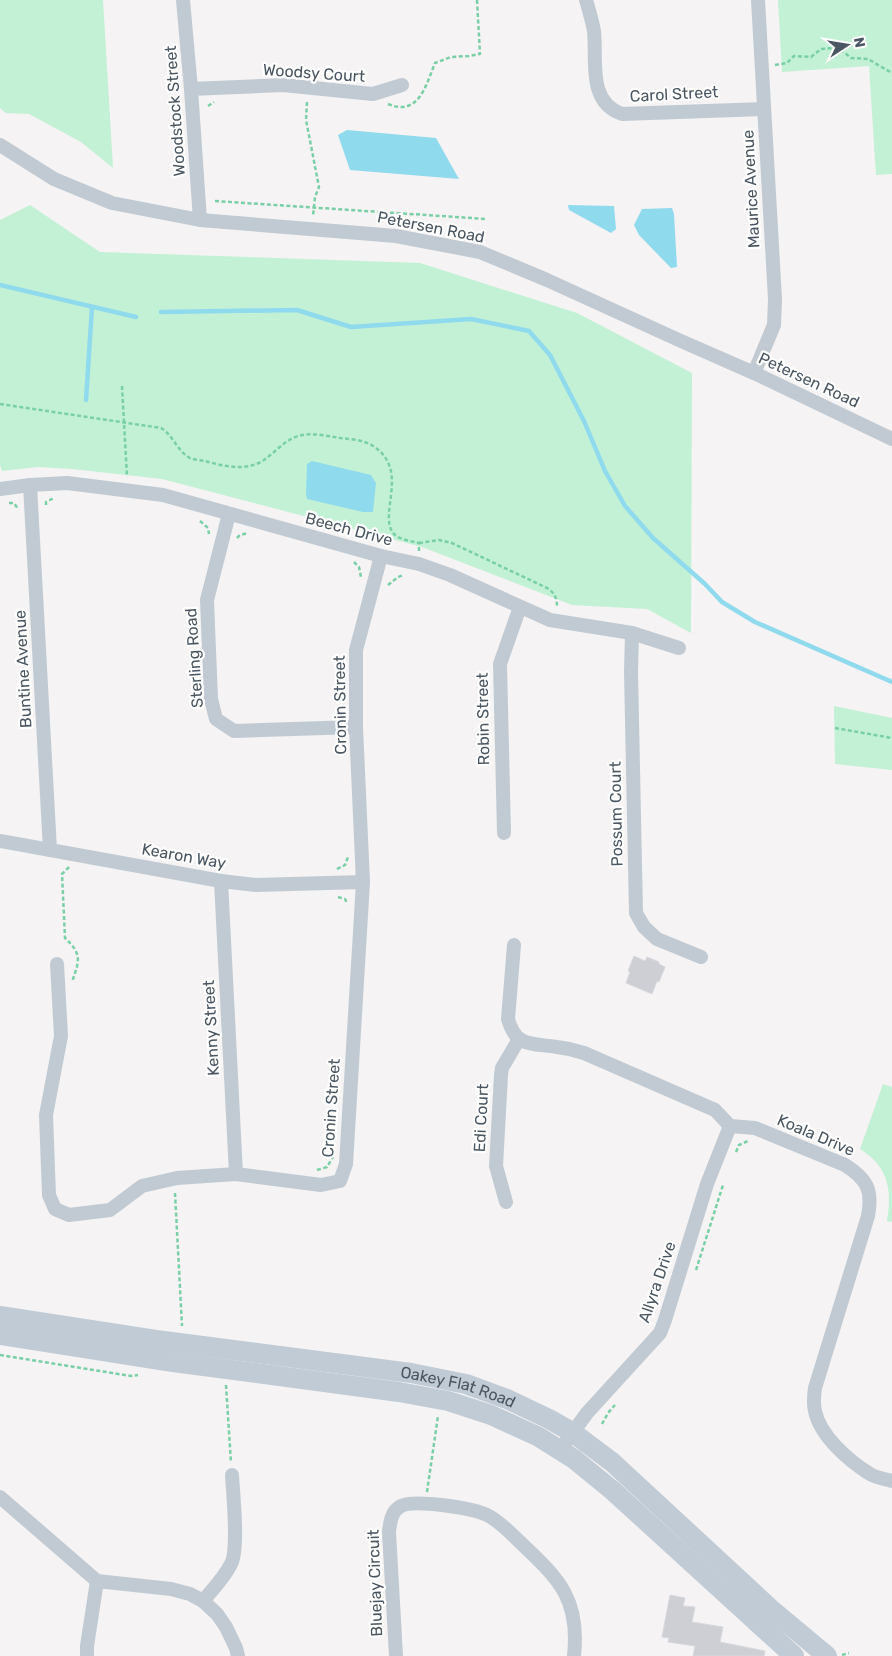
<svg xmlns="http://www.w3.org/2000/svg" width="892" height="1656" font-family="Rubik,sans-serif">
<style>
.green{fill:#c3f1d5}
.water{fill:#90daee}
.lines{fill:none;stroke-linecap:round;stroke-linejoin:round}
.stream{stroke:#90daee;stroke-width:4.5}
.building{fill:#cdcfd5;stroke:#d7d9de}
.path{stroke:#7ad0a6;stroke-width:2.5;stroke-dasharray:4 2.5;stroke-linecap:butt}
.minor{stroke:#c1cad2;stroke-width:14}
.secondary{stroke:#c1cbd6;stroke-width:20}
.labels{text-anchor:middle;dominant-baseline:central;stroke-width:4.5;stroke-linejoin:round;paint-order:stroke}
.street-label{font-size:16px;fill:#4a5661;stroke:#fff}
</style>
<rect width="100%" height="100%" fill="#f5f3f3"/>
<g class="green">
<polygon points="0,0 103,0 113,168 81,142 29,114 6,113 0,108"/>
<polygon points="778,0 892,0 892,174 876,175 869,66 782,72"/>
<polygon points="30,205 100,252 420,263 577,313 692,373 691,633 647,609 572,605 422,547 162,479 72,469 38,467 2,471 0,465 0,220"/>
<polygon points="834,706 892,718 892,770 835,764"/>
<path d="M883,1084L892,1087V1222L887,1221C892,1190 889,1167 860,1149Z"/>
</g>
<g class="water">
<polygon points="347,130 436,138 459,179 350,170 338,135"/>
<polygon points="568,205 614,206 616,229 611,233 569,210"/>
<polygon points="672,208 674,214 677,267 671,268 639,235 634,225 642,209"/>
<polygon points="312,461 371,475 376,483 373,512 363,512 307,499 306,493 307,464"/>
</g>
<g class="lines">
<g class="stream">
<polyline points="0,285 136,317"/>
<polyline points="161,312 297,310 351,327 471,319 529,331 550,355 584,421 605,471 625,506 653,538 705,584 722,602 755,622 892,682"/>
<polyline points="86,400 92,307"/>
</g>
</g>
<g class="building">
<polygon points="634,956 645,961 647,957 659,962 659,964 665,967 659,982 657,981 652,994 626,983 630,972 628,971"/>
<polygon points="670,1595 685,1598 683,1606 695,1607 692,1622 723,1627 720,1642 765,1651 764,1656 693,1656 695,1646 668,1642 669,1638 662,1637"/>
</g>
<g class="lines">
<g class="path">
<polyline points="775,65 787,63 794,56 811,57 821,49 834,48 844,52 851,58 868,59 892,73"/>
<polyline points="307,102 306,120 319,187 315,197 313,216"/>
<path d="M388,104C419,117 426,85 435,63L451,57L469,56L480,54L477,0"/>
<polyline points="208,106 214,102"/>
<polyline points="215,201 486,219"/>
<polyline points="122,386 127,477"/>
<path d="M0,404L161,428C173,435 177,451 190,458C194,460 200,460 205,461C223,466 246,472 264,460C276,452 286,438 302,435C314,433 328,436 340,438C351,439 364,440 373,446C411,470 377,515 394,534C400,540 411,541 419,543V551"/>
<polyline points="9,503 14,503 18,509"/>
<polyline points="46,505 46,502 54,498"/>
<polyline points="200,521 208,528 209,534"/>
<polyline points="237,538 240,535 248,533"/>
<path d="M419,543L439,540L452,543L547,588C555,593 557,598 557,608"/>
<polyline points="354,562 359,567 361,577"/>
<polyline points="388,585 398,577 404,575"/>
<polyline points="835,728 892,738"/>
<path d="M69,867L62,874L65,938C83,955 79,961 72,982"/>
<polyline points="337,869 345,865 348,857"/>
<polyline points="338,897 345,899 347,903"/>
<polyline points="736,1152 739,1145 748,1141"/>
<polyline points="317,1170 327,1167 333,1157"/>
<polyline points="175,1193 182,1326"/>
<polyline points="696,1270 723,1185"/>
<polyline points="0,1355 131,1376 138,1375"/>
<polyline points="226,1385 231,1463"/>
<polyline points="602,1424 608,1413 615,1405"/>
<polyline points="427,1492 438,1416"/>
<polyline points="842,1655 849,1653"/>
</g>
<g class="minor">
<polyline points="183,0 191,89 200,220"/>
<path d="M586,0C589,10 592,20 594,31C597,60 587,102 622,114L764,109"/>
<polyline points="191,89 283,85 373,94 402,85"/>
<polyline points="0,145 54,179 112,203 200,220 396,236 480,252 547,280 681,341 754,373 892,439"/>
<polyline points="754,373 774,325 775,299 758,0"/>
<polyline points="30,485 50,850"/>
<polyline points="0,489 30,485 67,483 163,495 381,556 419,564 450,575 550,620 632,633 679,648"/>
<polyline points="229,514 207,600 211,699 216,719 234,731 356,727"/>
<polyline points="632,633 631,672 636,913 644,927 657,939 701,957"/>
<polyline points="504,833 500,664 520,607"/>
<polyline points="0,841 221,881 256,885 363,882"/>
<polyline points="221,881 236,1174"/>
<path d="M514,945L508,1019C516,1048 532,1043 557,1047C566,1048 575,1050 584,1053L715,1110L730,1126L755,1128L845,1165C867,1179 873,1190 868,1216L815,1388C814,1395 813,1403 815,1411C820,1436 849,1461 870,1474C877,1478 885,1479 892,1481"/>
<polyline points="57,964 61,1036 46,1115 49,1195 55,1209 69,1215 110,1210 142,1186 177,1178 236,1174 321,1185 340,1181 346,1164 363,882 356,727 356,650 381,556"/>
<polyline points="506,1202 496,1166 501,1075 502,1068 519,1039"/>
<polyline points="560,1450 587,1413 660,1333 665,1320 707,1184 730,1126"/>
<polyline points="0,1497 97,1581 171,1589 190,1594 203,1601 217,1614 226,1627 236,1648 238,1656"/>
<path d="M203,1601C213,1589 224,1578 231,1564C239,1549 233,1494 232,1475"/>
<polyline points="87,1656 87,1646 97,1581"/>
<path d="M396,1656L389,1532C390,1523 391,1511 401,1506C414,1499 473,1508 487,1515C500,1521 511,1534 522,1544C560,1580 580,1600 574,1656"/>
</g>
<g class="secondary">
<path id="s1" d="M0,1316L156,1340L411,1373L466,1384L507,1399L549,1419L572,1432L612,1462L773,1611L827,1656"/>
<polyline points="0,1335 173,1362 399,1392 448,1401 491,1415 539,1437 574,1459 612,1490 794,1656"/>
</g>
</g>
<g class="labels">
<g class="street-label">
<text transform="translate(314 73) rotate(4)">Woodsy Court</text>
<text transform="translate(674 94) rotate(-3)">Carol Street</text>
<text transform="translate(175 111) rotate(-94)">Woodstock Street</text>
<text transform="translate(751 189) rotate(-93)">Maurice Avenue</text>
<text transform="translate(431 227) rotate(11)">Petersen Road</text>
<text transform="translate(809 380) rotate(25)">Petersen Road</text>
<text transform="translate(349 529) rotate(15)">Beech Drive</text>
<text transform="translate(194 658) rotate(-94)">Sterling Road</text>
<text transform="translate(23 669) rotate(-93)">Buntine Avenue</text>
<text transform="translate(340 705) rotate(-91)">Cronin Street</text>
<text transform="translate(483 719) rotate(-91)">Robin Street</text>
<text transform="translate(616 814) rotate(-91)">Possum Court</text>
<text transform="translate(184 856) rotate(10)">Kearon Way</text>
<text transform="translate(211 1028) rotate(-93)">Kenny Street</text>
<text transform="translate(331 1108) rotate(-86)">Cronin Street</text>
<text transform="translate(481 1118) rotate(-87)">Edi Court</text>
<text transform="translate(816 1135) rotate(23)">Koala Drive</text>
<text transform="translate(657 1282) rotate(-71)">Allyra Drive</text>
<text stroke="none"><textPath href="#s1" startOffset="464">Oakey Flat Road</textPath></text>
<text transform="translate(375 1583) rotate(-92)">Bluejay Circuit</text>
</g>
</g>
<g transform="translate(847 45) rotate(78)" stroke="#ffffff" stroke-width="4" paint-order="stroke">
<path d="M0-4L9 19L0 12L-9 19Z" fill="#4a5661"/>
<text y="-8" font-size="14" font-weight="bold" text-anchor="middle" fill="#4a5661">N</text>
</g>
</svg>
